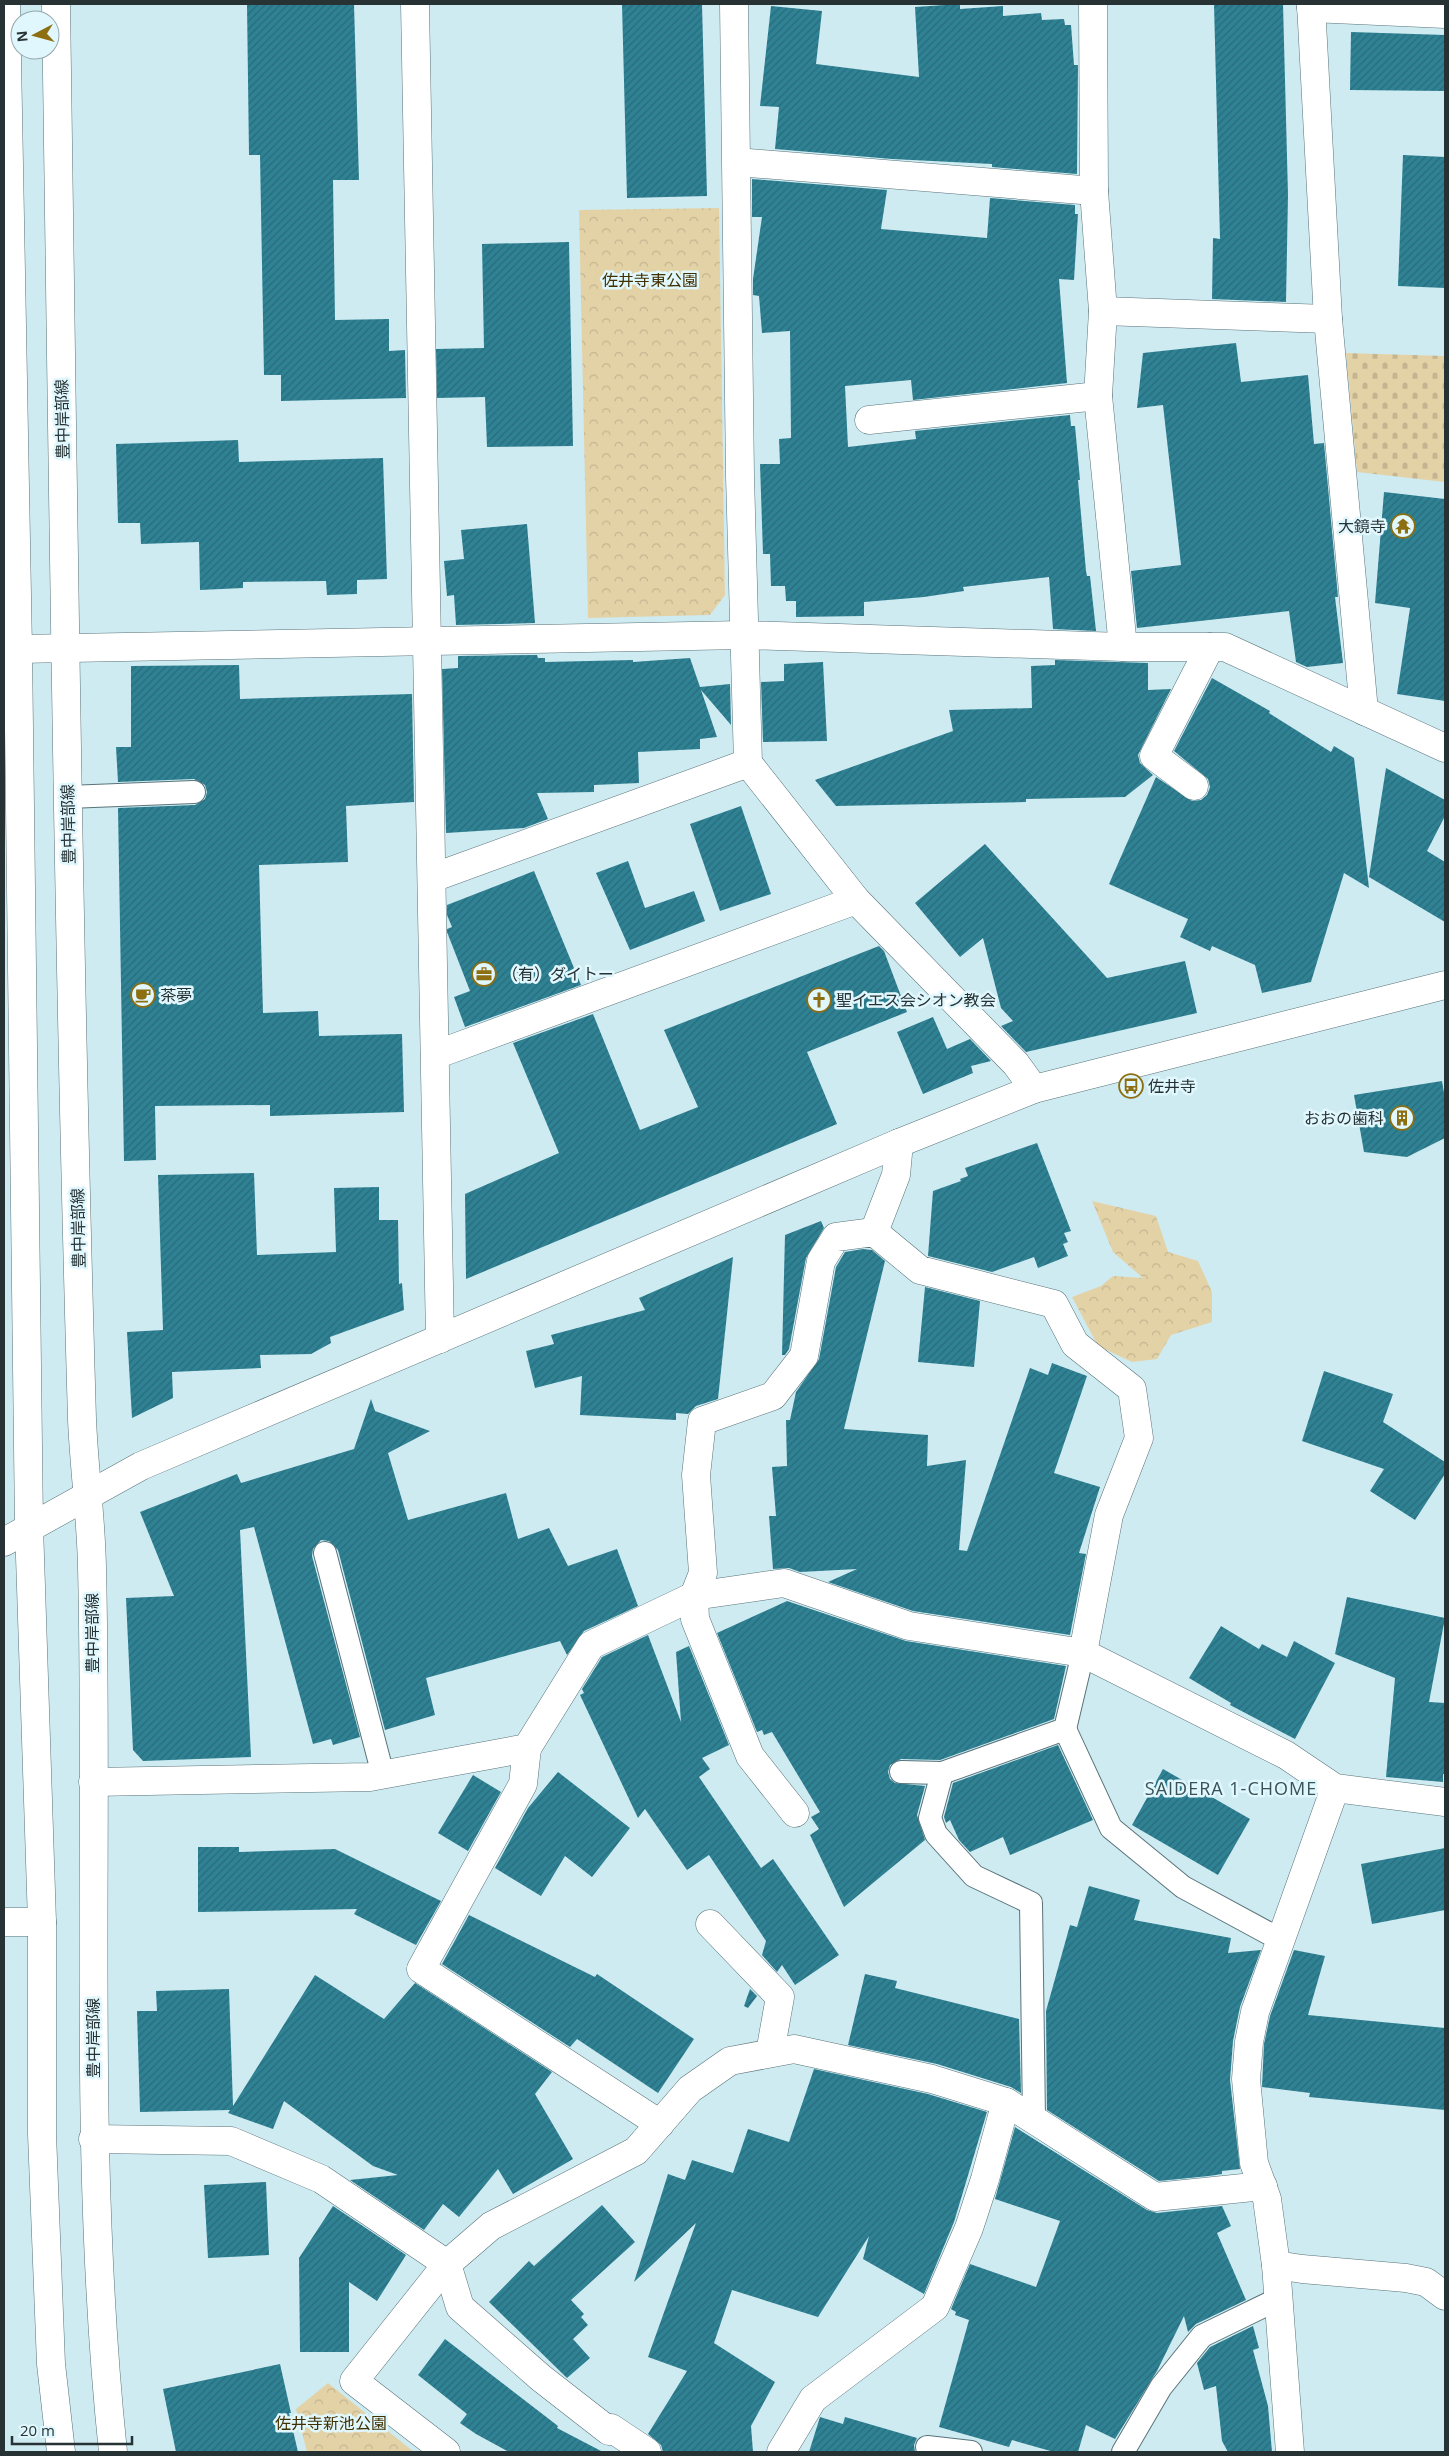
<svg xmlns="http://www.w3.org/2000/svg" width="1449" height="2456" font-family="'Open Sans','Noto Sans JP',sans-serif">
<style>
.forest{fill:url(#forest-crowns)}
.cemetery{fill:url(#cemetery-stones)}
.building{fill:url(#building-hatch)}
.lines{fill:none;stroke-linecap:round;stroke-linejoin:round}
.lane-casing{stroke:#597379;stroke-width:24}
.street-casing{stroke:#597379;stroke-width:29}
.secondary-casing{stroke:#597379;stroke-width:29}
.lane{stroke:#fff;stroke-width:22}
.street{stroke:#fff;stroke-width:28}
.secondary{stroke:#fff;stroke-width:28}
.labels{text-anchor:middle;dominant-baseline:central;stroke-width:5;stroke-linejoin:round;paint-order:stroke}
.park-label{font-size:16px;fill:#413000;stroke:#e0f7fd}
.street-label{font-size:16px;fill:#273234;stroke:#e0f7fd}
.poi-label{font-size:16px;fill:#273234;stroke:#e0f7fd;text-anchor:start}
.neighbourhood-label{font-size:18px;letter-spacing:1px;fill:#395258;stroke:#e0f7fd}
</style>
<defs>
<pattern id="forest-crowns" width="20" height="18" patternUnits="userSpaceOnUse" patternTransform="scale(1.25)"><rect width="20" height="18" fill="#e4d2a7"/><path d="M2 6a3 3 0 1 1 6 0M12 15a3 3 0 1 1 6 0" fill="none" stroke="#c4b590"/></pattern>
<pattern id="cemetery-stones" width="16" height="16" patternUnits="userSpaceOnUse" patternTransform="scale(1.25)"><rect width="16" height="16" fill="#e4d2a7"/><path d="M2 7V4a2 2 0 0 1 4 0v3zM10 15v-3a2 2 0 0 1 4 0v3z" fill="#c4b590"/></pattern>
<pattern id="building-hatch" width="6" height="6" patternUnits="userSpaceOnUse" patternTransform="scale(1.25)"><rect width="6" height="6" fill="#2f8294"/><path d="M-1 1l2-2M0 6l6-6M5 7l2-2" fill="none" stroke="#286b7a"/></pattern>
</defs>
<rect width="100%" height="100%" fill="#ceebf2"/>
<g class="forest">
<polygon points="719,208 725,595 710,615 588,618 579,210"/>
<polygon points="1092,1201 1156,1216 1168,1252 1198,1261 1212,1292 1212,1322 1171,1335 1157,1359 1132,1362 1098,1346 1072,1297 1101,1286 1113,1276 1143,1278 1113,1252"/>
<polygon points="328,2383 414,2452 307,2452 296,2409"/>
</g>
<polygon class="cemetery" points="1346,353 1445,356 1445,482 1357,472"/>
<g class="building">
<polygon points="247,4 354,4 359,180 333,180 335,320 389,319 389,351 405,350 406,398 281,401 281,375 264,375 260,155 249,155"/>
<polygon points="622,4 702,4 707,196 627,198"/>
<polygon points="960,4 960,9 1003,6 1003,16 1041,13 1042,20 1064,19 1065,25 1071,25 1074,65 1078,65 1077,174 992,167 992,164 892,159 775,149 779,107 760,106 771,6 822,11 816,64 919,77 915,7"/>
<polygon points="1214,4 1283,4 1288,195 1286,302 1212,299 1213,238 1220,239"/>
<polygon points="1351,32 1445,35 1445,91 1350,90"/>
<polygon points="1403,155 1445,157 1445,288 1398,286"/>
<polygon points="752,179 887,190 881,229 987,238 990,198 1075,205 1075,214 1078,214 1074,280 1059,279 1067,383 913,400 911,380 845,386 848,447 916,439 915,431 1070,415 1071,426 1075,426 1080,480 1078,480 1086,571 1087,576 1090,576 1096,631 1053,629 1049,577 963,587 964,591 924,597 864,602 864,616 796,617 796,601 786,601 785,586 771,586 770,554 763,554 760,464 780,464 779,439 791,438 790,331 762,333 759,296 753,295 753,279 762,217 752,217"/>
<polygon points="569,242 573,446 487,447 485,397 437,398 436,349 484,348 482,244"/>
<polygon points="1236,343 1241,382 1308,375 1314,444 1324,443 1338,597 1335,597 1343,663 1307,667 1296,662 1289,611 1137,628 1131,571 1181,565 1163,405 1137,408 1143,353"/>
<polygon points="238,440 239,462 383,458 387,579 357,580 357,594 327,595 326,581 243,582 243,588 200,590 199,542 141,544 140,523 118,523 116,444"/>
<polygon points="1384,492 1445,499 1445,701 1397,694 1410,608 1375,603"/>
<polygon points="527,524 535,623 456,625 454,595 447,596 444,561 464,559 461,530"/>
<polygon points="537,655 538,658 545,658 545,662 633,660 633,662 690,658 700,687 730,684 731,725 701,690 717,737 700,739 700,749 638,752 639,783 594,785 594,792 537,793 548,819 524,828 446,833 442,669 458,668 458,656"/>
<polygon points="1055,660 1148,663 1148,690 1171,689 1138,755 1140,763 1153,775 1125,797 1026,799 1026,802 836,806 815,780 953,731 949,710 1032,708 1031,666 1055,665"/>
<polygon points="823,662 827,741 763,742 761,682 784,681 784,664"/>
<polygon points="239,665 240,699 412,694 414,802 346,806 348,862 259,865 263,1013 318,1011 319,1036 402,1034 404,1112 270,1116 270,1105 155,1106 156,1160 124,1161 118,808 195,805 205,799 207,792 205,785 194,779 118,782 116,747 131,747 131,666"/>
<polygon points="1212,678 1270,711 1269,713 1331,752 1334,746 1354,758 1369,888 1344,873 1311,982 1262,993 1255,965 1212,946 1210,951 1180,937 1188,919 1109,884 1156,777 1192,801 1201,800 1207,795 1210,787 1208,779 1174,751"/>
<polygon points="1386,768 1445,800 1445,816 1427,851 1445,862 1445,922 1369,877"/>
<polygon points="741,806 771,894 720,911 690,824"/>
<polygon points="985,844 1107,978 1185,961 1197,1013 1026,1052 1001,1026 1013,1021 1001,1008 983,938 960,957 915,903"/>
<polygon points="628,861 645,908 694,891 705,921 630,950 596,873"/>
<polygon points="534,871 581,985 465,1027 454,997 470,991 447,932 447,929 452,927 447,915 447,905"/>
<polygon points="879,946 884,951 907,1012 807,1052 837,1124 466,1279 465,1194 559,1153 513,1043 593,1014 640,1130 698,1107 664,1030"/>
<polygon points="933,1017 947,1049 970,1039 991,1061 971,1066 973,1073 923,1094 897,1032"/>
<polygon points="1442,1081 1445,1099 1445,1138 1407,1157 1364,1152 1354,1095"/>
<polygon points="1037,1143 1071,1231 1064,1233 1068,1242 1063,1244 1068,1256 1038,1268 1034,1257 992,1272 928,1256 933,1191 961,1181 960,1179 968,1176 965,1168"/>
<polygon points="254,1173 257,1255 336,1252 334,1188 379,1187 379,1220 398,1220 399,1284 402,1283 404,1310 330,1337 331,1343 311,1354 260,1355 261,1368 172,1372 173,1398 132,1418 127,1332 163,1330 158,1175"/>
<polygon points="821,1221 824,1228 806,1258 789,1349 785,1355 782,1355 785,1235"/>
<polygon points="863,1249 872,1250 885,1261 844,1429 928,1435 927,1466 966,1460 959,1550 967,1551 1030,1368 1048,1375 1052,1363 1087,1376 1054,1473 1100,1487 1079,1553 1086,1554 1070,1635 913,1611 828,1582 857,1569 800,1572 789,1568 773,1569 769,1516 776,1516 772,1467 787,1466 786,1420 790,1420 796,1392 819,1359 836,1267 845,1252"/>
<polygon points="733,1257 718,1399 696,1406 688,1414 676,1413 676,1420 580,1415 582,1376 535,1388 526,1351 554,1344 551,1335 645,1310 639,1298"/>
<polygon points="925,1287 980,1301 974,1367 918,1362"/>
<polygon points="1324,1371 1393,1394 1383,1422 1445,1462 1445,1474 1415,1520 1370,1491 1384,1469 1302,1441"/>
<polygon points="371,1399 375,1411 430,1431 388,1453 408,1520 506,1493 518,1539 549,1528 568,1566 617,1549 638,1606 584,1631 567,1655 560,1641 426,1678 435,1715 385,1730 338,1550 329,1541 321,1540 313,1549 312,1556 360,1737 333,1745 331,1739 313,1744 254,1527 240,1530 251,1757 143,1761 133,1750 126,1598 174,1596 140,1512 237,1474 241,1483 354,1449"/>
<polygon points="1347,1597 1445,1618 1429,1702 1445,1703 1445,1774 1443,1774 1443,1782 1386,1777 1395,1678 1335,1654"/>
<polygon points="787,1601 906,1641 1066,1666 1054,1719 940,1760 901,1759 890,1765 888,1772 890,1779 895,1783 925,1786 917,1815 925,1840 844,1907 810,1835 819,1829 811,1817 820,1812 772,1732 764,1735 762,1730 757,1732 717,1633"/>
<polygon points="1221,1626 1259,1649 1262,1644 1287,1657 1294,1641 1335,1663 1295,1739 1230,1705 1231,1703 1189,1678"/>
<polygon points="648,1635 681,1722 676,1652 689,1646 729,1745 702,1758 710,1769 699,1777 761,1868 773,1859 839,1955 795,1985 782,1965 777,1972 762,1955 766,1941 709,1855 687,1870 645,1809 638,1818 580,1695 584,1693 582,1689 602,1657"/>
<polygon points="1058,1745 1093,1820 1010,1855 1003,1837 970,1852 959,1840 950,1820 946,1823 944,1817 953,1783"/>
<polygon points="1163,1769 1250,1819 1218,1875 1132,1825"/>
<polygon points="558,1772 630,1828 592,1877 565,1856 541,1896 495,1868 528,1808"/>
<polygon points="473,1775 501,1792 468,1851 438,1833"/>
<polygon points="198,1847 239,1847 239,1852 335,1849 441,1901 416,1945 354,1914 357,1909 198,1912"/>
<polygon points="1445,1848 1445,1910 1372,1924 1361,1864"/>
<polygon points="1089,1886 1140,1900 1134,1920 1231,1938 1228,1953 1261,1950 1240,2007 1233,2041 1230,2080 1240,2169 1222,2171 1222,2174 1209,2176 1159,2181 1047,2110 1046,2011 1070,1925 1077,1927"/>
<polygon points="469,1915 595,1977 597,1974 694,2039 658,2093 577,2039 570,2047 442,1964"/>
<polygon points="1294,1950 1325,1956 1308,2015 1445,2028 1445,2110 1309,2097 1310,2093 1262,2087 1264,2044 1270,2016"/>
<polygon points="865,1974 897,1981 895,1988 1019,2019 1021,2093 1011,2087 937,2064 848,2045"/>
<polygon points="315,1975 384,2019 415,1983 552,2072 535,2094 573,2159 513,2194 498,2169 459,2217 443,2204 424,2230 350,2180 398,2175 373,2166 284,2101 273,2129 228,2113 230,2110 140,2112 137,2011 157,2011 156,1991 229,1989 233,2106"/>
<polygon points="750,1989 757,1996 748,2008 744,2006"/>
<polygon points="814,2069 928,2094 987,2112 954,2222 924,2294 863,2259 869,2236 818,2317 732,2290 714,2343 775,2382 751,2426 753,2452 663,2452 661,2445 648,2434 687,2371 648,2357 696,2223 634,2282 668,2174 685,2180 692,2160 733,2173 748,2129 789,2142"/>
<polygon points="1015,2127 1147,2210 1157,2213 1222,2206 1231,2226 1217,2233 1246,2300 1196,2324 1188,2332 1184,2316 1157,2371 1115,2439 1086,2425 1078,2452 1054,2452 1012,2440 1009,2447 939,2427 969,2320 955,2315 956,2312 951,2309 970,2264 1036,2287 1060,2221 995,2199"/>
<polygon points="266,2182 269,2255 208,2258 204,2185"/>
<polygon points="602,2205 635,2242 571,2300 584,2314 581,2317 588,2325 573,2339 590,2358 567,2378 489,2302 529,2261 534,2266"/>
<polygon points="333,2206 406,2255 377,2301 349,2282 349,2352 300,2352 299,2258"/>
<polygon points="1253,2326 1259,2348 1253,2350 1268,2406 1272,2452 1228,2452 1222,2441 1216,2386 1204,2390 1197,2363 1210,2347"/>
<polygon points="445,2339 558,2426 557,2428 603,2452 509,2452 476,2434 460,2423 467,2414 418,2375"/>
<polygon points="280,2364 291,2413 289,2413 298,2452 176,2452 163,2389"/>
<polygon points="820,2417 843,2424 845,2417 917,2438 914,2445 915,2452 809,2452"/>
</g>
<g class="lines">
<g class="lane-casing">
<g id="lane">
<polyline points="68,797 194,792"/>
<polyline points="325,1553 383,1775"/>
<polyline points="1065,1729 1111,1828 1183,1887 1281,1940"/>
<polyline points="901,1772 942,1773"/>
<polyline points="1034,2119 1031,1903 974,1876 936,1834 930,1818 942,1773 1065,1729 1083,1653"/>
<polyline points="927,2447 971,2452"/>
<polyline points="1123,2452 1161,2387 1202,2336 1278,2299"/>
</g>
</g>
<g class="street-casing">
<g id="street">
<path d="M415,4C422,449 431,894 440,1339"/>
<polyline points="734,4 740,476 748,763 856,900 1016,1064 1034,1089"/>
<polyline points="1093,4 1094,191 1103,311 1098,396 1123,647"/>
<polyline points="1311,4 1328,319 1364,711"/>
<polyline points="1311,8 1445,14"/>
<polyline points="737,162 1094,191"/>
<polyline points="1103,311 1328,319"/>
<polyline points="869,420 1098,396"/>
<polyline points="18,649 744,635 1123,647 1225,647 1445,748"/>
<polyline points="1194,786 1154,756 1210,647"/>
<polyline points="432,878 748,763"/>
<polyline points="435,1055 856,900"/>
<polyline points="874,1232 896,1175 899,1143"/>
<polyline points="527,1748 523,1784 421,1969 660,2124"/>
<polyline points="93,1782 370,1777 527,1748 591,1645 694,1596 784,1583 909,1626 1083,1653 1286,1755 1335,1788 1445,1802"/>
<polyline points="795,1813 750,1756 695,1619 694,1596 703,1573 696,1475 702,1421 773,1396 804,1356 821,1261 836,1237 874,1232 920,1270 1054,1304 1075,1344 1132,1389 1139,1438 1109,1515 1083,1653"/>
<polyline points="4,1922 42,1922"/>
<polyline points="710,1924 780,1997 770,2053"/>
<polyline points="93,2139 231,2141 321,2179 447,2264 354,2381 446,2452"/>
<polyline points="1276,2265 1302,2269 1406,2278 1426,2282 1445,2296"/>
<polyline points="647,2452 611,2428 609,2431 541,2378 460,2307 447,2264 491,2226 636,2151 690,2089 730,2061 794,2049 932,2079 1006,2102 1155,2197 1263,2186"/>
<polyline points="781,2452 813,2399 935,2307 969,2228 985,2179 1006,2102"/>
<polyline points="1290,2452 1276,2265 1267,2199 1254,2163 1246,2079 1249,2042 1255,2012 1335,1788"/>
</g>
</g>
<g class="secondary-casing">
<g id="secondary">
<polyline points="6,4 18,649 29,1526 42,1922 42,2134 51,2364 61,2452"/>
<path d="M56,4C63,476 68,947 82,1419C84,1468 91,1517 92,1567C99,1862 82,2158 113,2452"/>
<polyline points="4,1542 141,1466 899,1143 1034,1089 1445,985"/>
</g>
</g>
<use href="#lane" class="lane"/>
<use href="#street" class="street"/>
<use href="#secondary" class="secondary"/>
</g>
<defs>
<g id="temple-ring" transform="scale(1.25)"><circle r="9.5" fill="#e0f7fd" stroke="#8d6e11" stroke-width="1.5"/><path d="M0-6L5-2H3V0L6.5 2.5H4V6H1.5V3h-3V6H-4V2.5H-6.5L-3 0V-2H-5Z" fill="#8d6e11"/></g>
<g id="office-ring" transform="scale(1.25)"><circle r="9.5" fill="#e0f7fd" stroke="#8d6e11" stroke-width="1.5"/><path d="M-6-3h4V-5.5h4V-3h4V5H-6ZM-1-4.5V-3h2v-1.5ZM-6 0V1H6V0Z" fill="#8d6e11"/></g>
<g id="cafe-ring" transform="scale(1.25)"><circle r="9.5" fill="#e0f7fd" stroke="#8d6e11" stroke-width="1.5"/><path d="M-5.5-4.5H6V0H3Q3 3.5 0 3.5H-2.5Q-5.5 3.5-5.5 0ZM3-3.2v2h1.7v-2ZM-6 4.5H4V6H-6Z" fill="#8d6e11"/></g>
<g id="church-ring" transform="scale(1.25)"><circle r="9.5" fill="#e0f7fd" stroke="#8d6e11" stroke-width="1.5"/><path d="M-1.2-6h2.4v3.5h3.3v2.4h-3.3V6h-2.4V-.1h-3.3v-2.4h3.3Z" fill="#8d6e11"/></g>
<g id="bus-ring" transform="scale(1.25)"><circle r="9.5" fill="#e0f7fd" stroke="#8d6e11" stroke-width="1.5"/><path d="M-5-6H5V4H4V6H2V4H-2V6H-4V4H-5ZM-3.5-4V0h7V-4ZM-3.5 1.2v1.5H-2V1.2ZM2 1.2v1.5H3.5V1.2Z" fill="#8d6e11"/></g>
<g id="building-ring" transform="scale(1.25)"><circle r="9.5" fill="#e0f7fd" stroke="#8d6e11" stroke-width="1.5"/><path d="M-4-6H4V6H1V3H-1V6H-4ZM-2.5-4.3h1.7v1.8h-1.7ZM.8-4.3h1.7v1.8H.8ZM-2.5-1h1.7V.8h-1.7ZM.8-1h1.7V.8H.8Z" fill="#8d6e11"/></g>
</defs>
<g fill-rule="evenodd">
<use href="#temple-ring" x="1403" y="526"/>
<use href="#office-ring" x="484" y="974"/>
<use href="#cafe-ring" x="143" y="995"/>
<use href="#church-ring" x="819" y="1000"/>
<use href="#bus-ring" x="1131" y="1086"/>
<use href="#building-ring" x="1402" y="1118"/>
</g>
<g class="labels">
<g class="park-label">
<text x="650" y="280">佐井寺東公園</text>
<text x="331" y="2423">佐井寺新池公園</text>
</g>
<g class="street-label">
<text transform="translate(62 419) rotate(-91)">豊中岸部線</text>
<text transform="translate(68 824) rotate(-91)">豊中岸部線</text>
<text transform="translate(78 1228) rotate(-91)">豊中岸部線</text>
<text transform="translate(92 1633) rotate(-90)">豊中岸部線</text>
<text transform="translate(93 2038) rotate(-90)">豊中岸部線</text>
</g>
<g class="poi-label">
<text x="1386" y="526" text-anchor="end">大鏡寺</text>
<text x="502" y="974">（有）ダイトー</text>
<text x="160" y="995">茶夢</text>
<text x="836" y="1000">聖イエス会シオン教会</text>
<text x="1148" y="1086">佐井寺</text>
<text x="1384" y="1118" text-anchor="end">おおの歯科</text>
</g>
<g class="neighbourhood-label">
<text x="1231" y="1788">SAIDERA 1-CHOME</text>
</g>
</g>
<rect width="1449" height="2456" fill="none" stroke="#273234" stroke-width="10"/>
<g transform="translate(35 35) rotate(264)"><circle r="24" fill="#e0f7fd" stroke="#96a8ad"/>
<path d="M0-4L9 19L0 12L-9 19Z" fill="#8d6e11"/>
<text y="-8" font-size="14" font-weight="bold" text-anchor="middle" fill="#273234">N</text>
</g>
<path d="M12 2436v8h120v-8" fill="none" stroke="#273234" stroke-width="2.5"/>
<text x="20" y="2436" font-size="15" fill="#273234" stroke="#e0f7fd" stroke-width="4" paint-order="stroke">20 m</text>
</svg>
